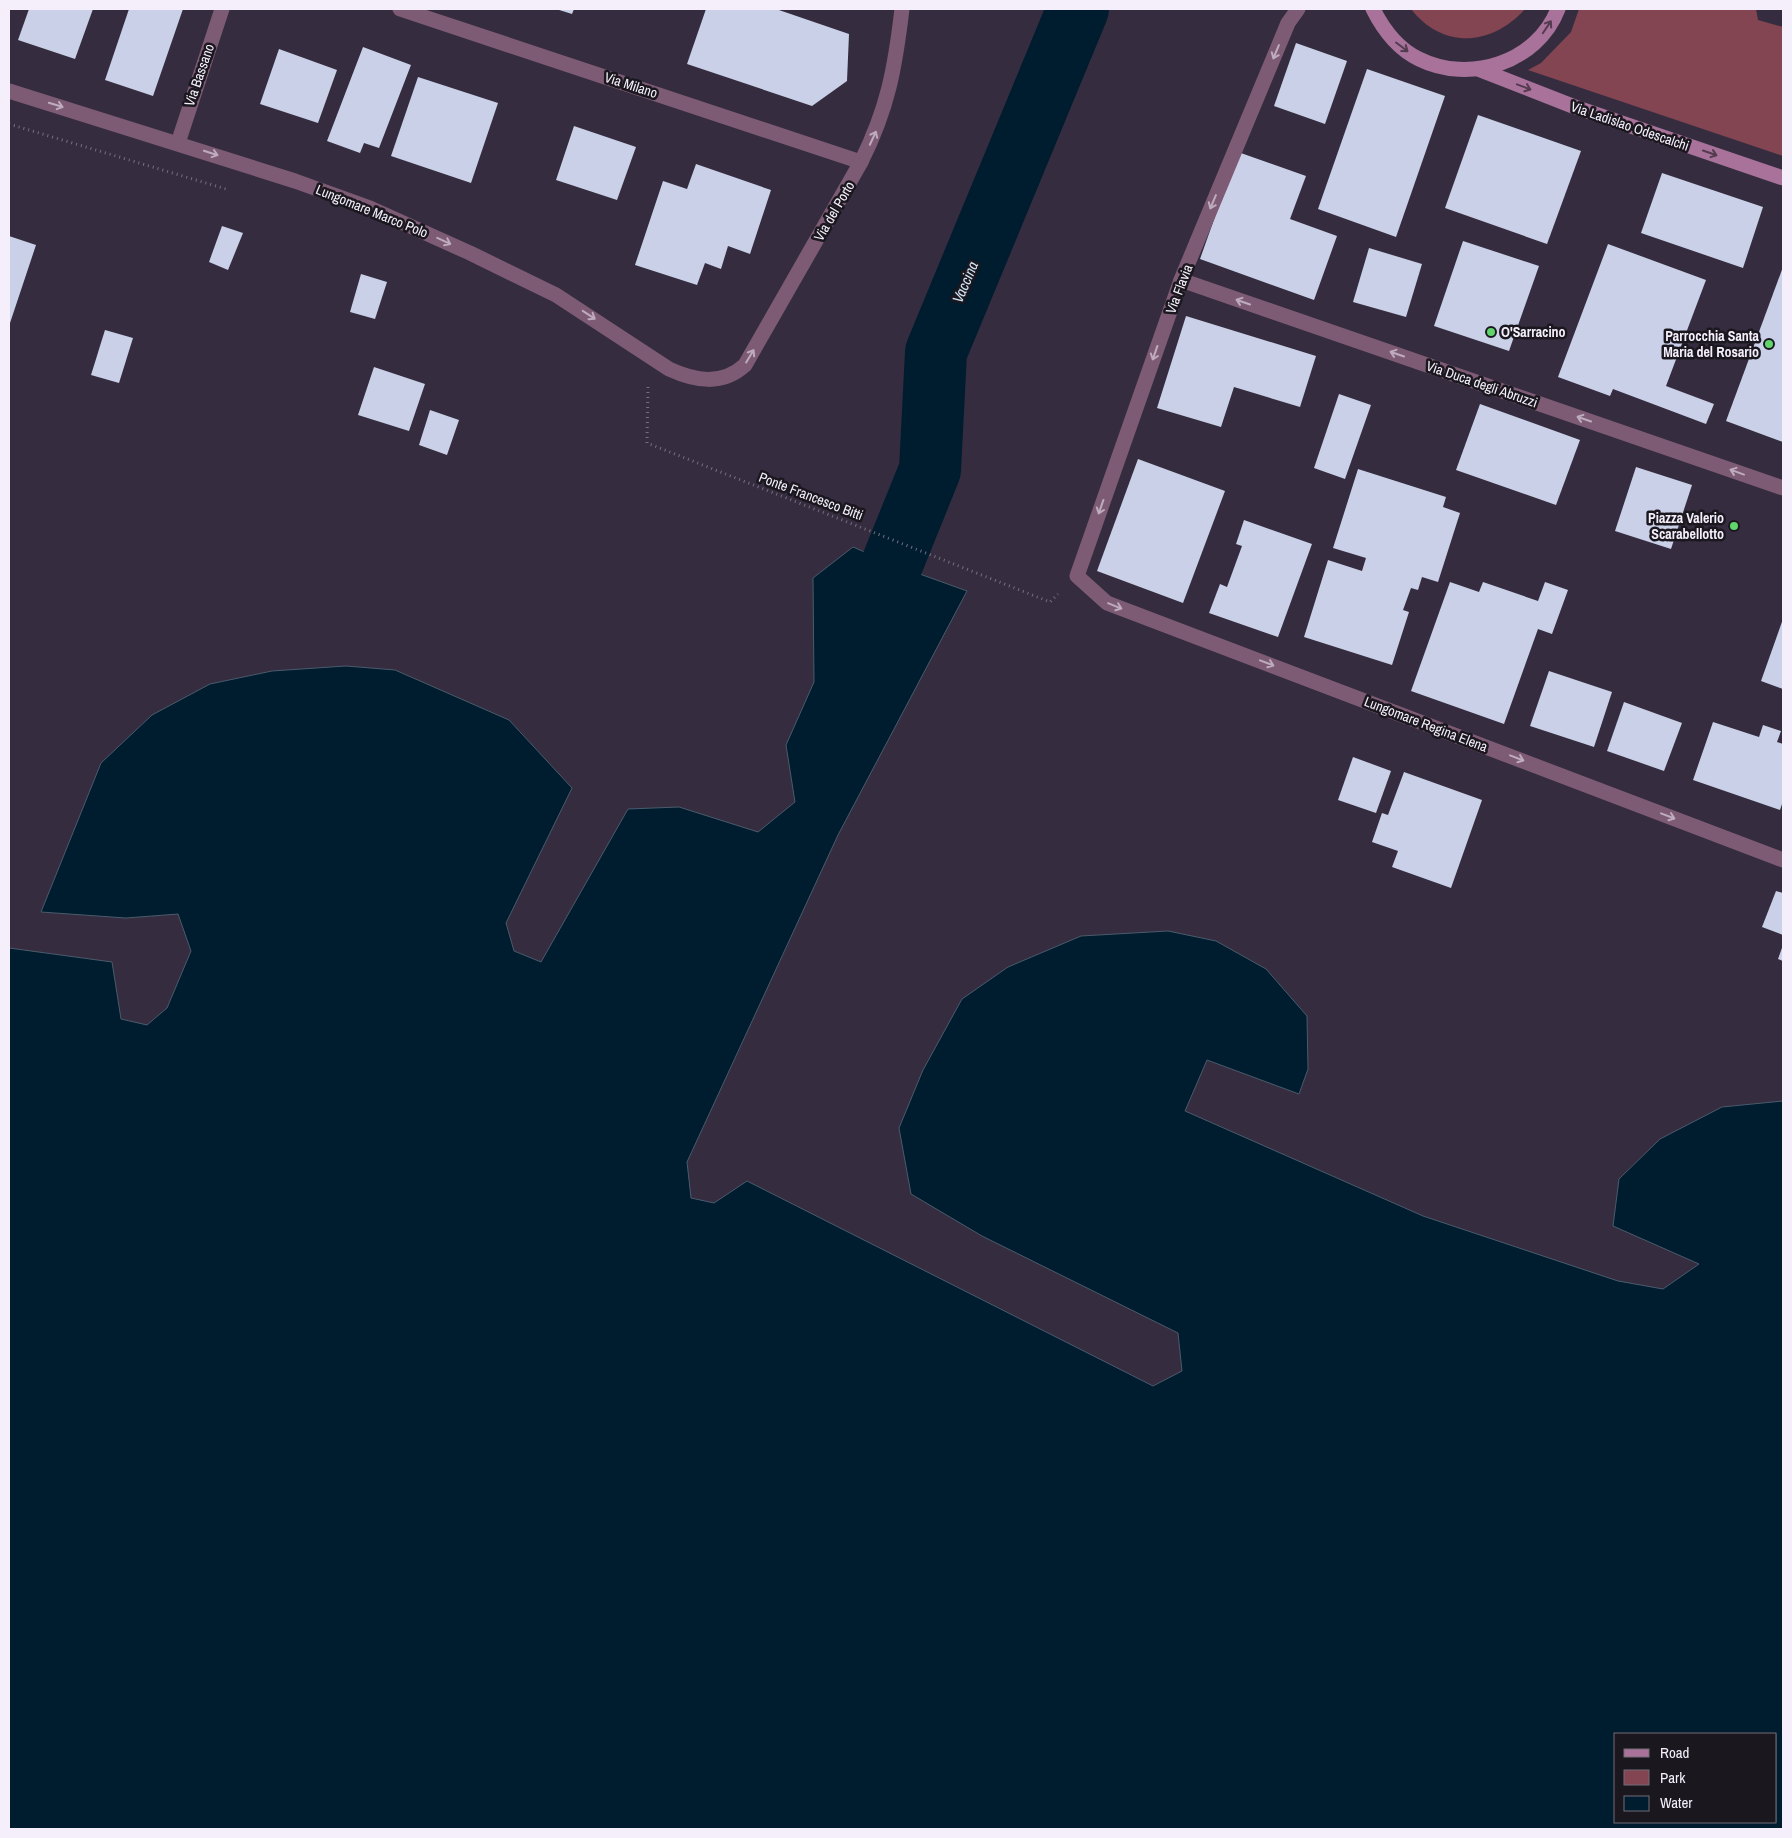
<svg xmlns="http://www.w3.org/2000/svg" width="1792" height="1838" font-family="'Archivo Narrow',sans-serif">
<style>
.green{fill:#834551}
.water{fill:#001c2f;stroke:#495b6c;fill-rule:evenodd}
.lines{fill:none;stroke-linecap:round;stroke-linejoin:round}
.river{stroke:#001c2f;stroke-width:62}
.building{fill:#c9d0e8}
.path{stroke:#766f7f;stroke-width:3;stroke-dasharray:1 4;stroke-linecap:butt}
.street{stroke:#7d5b74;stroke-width:15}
.secondary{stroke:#a8729a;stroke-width:15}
.oneway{stroke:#533b50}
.oneway2{stroke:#beacbe}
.poi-dot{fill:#60d56b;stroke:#1b171f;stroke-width:2}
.labels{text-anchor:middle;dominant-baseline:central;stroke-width:5;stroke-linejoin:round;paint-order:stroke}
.street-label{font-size:14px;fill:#f4effb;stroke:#1b171f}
.poi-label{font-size:14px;font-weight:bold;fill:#f4effb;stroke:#1b171f;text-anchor:end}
.water-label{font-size:15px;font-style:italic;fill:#d0e5f5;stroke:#1b171f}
</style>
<rect width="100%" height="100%" fill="#352d3f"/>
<g class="green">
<path d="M1411,9H1525C1492,46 1443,50 1411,9Z"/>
<polygon points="1579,9 1756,9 1758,20 1783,27 1783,156 1528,70 1541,63 1571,32"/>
</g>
<path class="water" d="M853,547L892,564L967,591L838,835L687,1162L691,1198L714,1203L747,1181L1153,1386L1182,1371L1178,1333L982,1236L911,1194L899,1128L923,1070L962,999L1008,967L1081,936L1168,931L1216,941L1266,969L1307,1016L1308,1069L1299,1094L1207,1060L1185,1111L1423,1216L1618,1281L1663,1289L1699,1264L1613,1226L1619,1179L1660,1139L1722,1107L1783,1101V1829H9V948L112,962L121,1019L147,1025L167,1008L191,951L178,914L126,918L41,912L101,763L152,715L210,684L272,671L346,666L395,670L509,720L572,788L506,923L514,951L541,962L628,809L679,807L758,832L795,802L786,745L814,682L813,578ZM1616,1734H1776V1822H1616Z"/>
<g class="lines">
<polyline class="river" points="892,564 930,470 936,352 1078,9"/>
</g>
<g class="building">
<polygon points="29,9 93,9 75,59 18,40"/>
<polygon points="129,9 183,9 153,96 105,80"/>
<polygon points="556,9 574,9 572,14"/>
<polygon points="706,9 776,9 849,34 847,81 812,106 687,64"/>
<polygon points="1296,43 1347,61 1325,124 1274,106"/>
<polygon points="363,47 411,65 379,148 364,143 360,153 327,141"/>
<polygon points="279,49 337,70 318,123 260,104"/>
<polygon points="1367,69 1445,96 1396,237 1318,209"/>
<polygon points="418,77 498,103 471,183 391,156"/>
<polygon points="1478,115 1581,151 1547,244 1445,208"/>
<polygon points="574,126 636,147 617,200 556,180"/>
<polygon points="1238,152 1306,176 1290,219 1337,236 1314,300 1200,259"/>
<polygon points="696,164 771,190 750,254 728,246 721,269 705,263 697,285 635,265 663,181 687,189"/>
<polygon points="1662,173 1763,207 1743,268 1641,233"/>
<polygon points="222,226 243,233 228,270 209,262"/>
<polygon points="9,236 36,245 9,326"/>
<polygon points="1463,241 1539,266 1509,351 1434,326"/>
<polygon points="1608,244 1706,280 1666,386 1714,404 1706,424 1613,389 1610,396 1558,377"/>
<polygon points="1369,248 1422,264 1406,317 1353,302"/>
<polygon points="1783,267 1783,442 1726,421"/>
<polygon points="361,274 387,282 375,319 350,312"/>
<polygon points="1186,316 1316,356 1300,407 1234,387 1221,427 1157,408"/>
<polygon points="105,330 133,338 119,383 91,375"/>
<polygon points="374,367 425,384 409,431 358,415"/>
<polygon points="1339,394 1371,405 1345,479 1314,468"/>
<polygon points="1480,404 1580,440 1556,505 1456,470"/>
<polygon points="430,410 459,420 447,455 419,445"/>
<polygon points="1138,459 1225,491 1183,603 1097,571"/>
<polygon points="1636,467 1692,485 1671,549 1615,531"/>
<polygon points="1358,469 1446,497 1443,507 1460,513 1438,582 1422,577 1418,590 1411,588 1403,610 1409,612 1392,665 1304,637 1328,560 1362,571 1366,558 1333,548"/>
<polygon points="1244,520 1312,544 1278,637 1209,613 1220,584 1227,587 1242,546 1236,544"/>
<polygon points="1450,582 1479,592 1483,582 1538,601 1545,582 1568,590 1552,634 1538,629 1504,724 1411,691"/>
<polygon points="1783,619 1783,689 1761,681"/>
<polygon points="1549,671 1612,692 1594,747 1530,726"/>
<polygon points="1624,702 1682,723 1664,771 1607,751"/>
<polygon points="1713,722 1759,737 1763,725 1781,731 1777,742 1783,744 1783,801 1780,810 1693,780"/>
<polygon points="1353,757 1391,771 1376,813 1338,800"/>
<polygon points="1404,772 1482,800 1451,888 1392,867 1398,851 1372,842 1382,813 1388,815"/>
<polygon points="1776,891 1783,893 1783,935 1762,927"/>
<polygon points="1783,945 1783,961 1778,959"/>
</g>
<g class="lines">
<g class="path">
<polyline points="9,124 226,189"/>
<polyline points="648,387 647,443 1050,602 1058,594"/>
</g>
<g class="street">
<polyline points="400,9 861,162"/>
<polyline points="1298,9 1288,23 1181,280 1077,576 1107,603 1783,860"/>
<path d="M9,91L295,181L370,208L470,253L556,295L669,369C695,381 722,386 745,365L861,162C888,108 895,68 902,9"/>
<polyline points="178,143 222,9"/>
<polyline points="1181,280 1783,488"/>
</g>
<g class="secondary">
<path d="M1373,9C1383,29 1398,49 1419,59C1469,84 1537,63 1558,9"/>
<polyline points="1478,69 1575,107 1783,178"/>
</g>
</g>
<defs><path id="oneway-shaft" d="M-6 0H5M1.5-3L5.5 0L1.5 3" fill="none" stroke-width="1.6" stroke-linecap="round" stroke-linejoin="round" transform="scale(1.25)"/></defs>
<g class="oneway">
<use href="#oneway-shaft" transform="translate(1547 27) rotate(-56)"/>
<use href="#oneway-shaft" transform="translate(1402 47) rotate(37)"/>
<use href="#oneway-shaft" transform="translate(1524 87) rotate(21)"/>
<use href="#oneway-shaft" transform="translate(1710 153) rotate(19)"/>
</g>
<g class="oneway2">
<use href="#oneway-shaft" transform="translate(1276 52) rotate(113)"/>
<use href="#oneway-shaft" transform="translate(56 105) rotate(17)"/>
<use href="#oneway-shaft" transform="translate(873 138) rotate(-65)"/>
<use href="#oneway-shaft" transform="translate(211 153) rotate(18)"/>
<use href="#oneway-shaft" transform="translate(1213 202) rotate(113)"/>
<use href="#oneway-shaft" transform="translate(444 241) rotate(25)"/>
<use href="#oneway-shaft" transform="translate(1243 302) rotate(-161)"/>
<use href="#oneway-shaft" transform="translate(589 315) rotate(33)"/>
<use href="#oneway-shaft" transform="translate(1155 353) rotate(109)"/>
<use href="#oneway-shaft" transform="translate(1397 354) rotate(-161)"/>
<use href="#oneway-shaft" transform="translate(750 356) rotate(-59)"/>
<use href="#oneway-shaft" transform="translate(1584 419) rotate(-161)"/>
<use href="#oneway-shaft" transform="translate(1737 472) rotate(-160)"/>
<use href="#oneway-shaft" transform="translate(1101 507) rotate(109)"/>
<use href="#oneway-shaft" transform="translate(1115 606) rotate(22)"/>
<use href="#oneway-shaft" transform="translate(1267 663) rotate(21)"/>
<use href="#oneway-shaft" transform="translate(1517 758) rotate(21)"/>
<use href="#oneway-shaft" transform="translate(1668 816) rotate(21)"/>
</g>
<g class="poi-dot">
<circle cx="1491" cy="332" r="5"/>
<circle cx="1769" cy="344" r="5"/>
<circle cx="1734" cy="526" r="5"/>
</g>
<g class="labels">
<g class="street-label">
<text transform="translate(199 75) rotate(-71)">Via Bassano</text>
<text transform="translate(631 85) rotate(18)">Via Milano</text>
<text transform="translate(1630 126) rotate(19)">Via Ladislao Odescalchi</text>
<text transform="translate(372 211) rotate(22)">Lungomare Marco Polo</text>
<text transform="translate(834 211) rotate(-60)">Via del Porto</text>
<text transform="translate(1179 289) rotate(-69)">Via Flavia</text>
<text transform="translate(1482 384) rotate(19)">Via Duca degli Abruzzi</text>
<text transform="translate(811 496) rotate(21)">Ponte Francesco Bitti</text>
<text transform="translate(1426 724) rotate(21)">Lungomare Regina Elena</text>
</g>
<g class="poi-label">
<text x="1501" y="332" text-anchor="start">O'Sarracino</text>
<text x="1759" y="336">Parrocchia Santa<tspan x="1759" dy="16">Maria del Rosario</tspan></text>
<text x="1724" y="518">Piazza Valerio<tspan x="1724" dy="16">Scarabellotto</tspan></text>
</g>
<g class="water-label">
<text transform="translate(965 282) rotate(-67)">Vaccina</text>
</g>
</g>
<rect width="1792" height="1838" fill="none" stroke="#f4effb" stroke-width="20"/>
<rect x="1614" y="1733" width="162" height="90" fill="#1b171f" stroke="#726d77"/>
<rect x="1624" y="1749" width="25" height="8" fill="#a8729a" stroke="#726d77"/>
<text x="1660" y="1758" font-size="15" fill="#f4effb">Road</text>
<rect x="1624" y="1770" width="25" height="15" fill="#834551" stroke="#726d77"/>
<text x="1660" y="1783" font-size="15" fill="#f4effb">Park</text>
<rect x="1624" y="1796" width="25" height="15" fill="#001c2f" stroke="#726d77"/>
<text x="1660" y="1808" font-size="15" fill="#f4effb">Water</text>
</svg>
